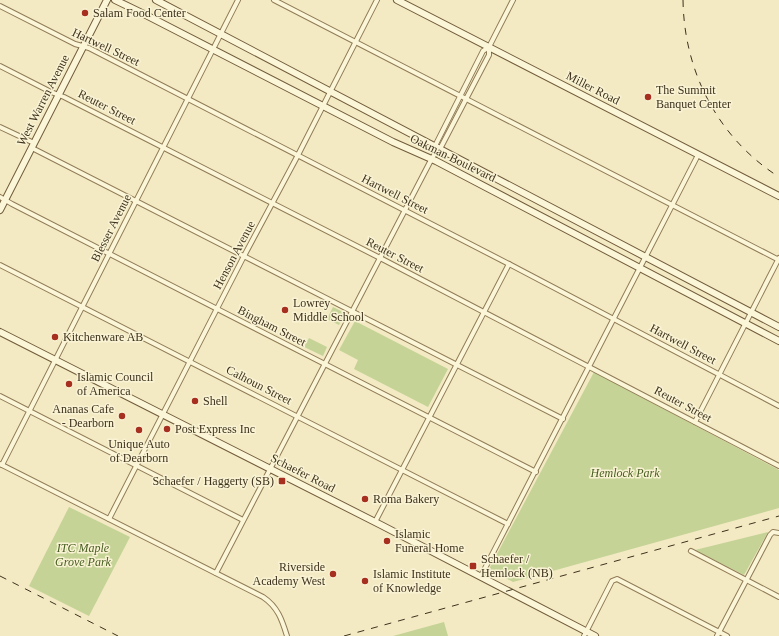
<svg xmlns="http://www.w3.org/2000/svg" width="779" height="636" font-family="Georgia,serif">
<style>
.green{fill:#c5d396}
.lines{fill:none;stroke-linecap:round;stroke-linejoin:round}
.street-casing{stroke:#907c57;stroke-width:6}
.secondary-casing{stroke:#725d3b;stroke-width:8}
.street{stroke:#fcf6d8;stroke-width:4}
.secondary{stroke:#fcf6d8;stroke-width:6}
.rail{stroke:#3e311d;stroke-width:1;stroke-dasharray:7 7;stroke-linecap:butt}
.poi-dot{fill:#a62f20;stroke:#f9f3d4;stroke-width:1.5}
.labels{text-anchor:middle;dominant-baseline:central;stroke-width:3;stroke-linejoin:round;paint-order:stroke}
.poi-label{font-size:12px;fill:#3e311d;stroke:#f9f3d4;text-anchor:start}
.street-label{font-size:12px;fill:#3e311d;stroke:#f9f3d4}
.park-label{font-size:12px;font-style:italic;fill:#475d21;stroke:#f9f3d4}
</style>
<rect width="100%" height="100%" fill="#f3eac3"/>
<g class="green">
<polygon points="333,307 345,313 339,325 327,319"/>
<polygon points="355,321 448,369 428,407 354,369 358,360 339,350"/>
<polygon points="309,338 327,347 323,356 304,347"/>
<polygon points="594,372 779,470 779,508 513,582 489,569"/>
<polygon points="69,507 130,537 89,616 29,586"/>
<polygon points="768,532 744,575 695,550"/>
<polygon points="444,622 448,636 393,636"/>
</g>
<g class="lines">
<g class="street-casing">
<g id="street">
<polyline points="274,0 779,260"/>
<polyline points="0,6 75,44 89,48 509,264 779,406"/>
<polyline points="0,66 51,92 64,97 384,260 779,466"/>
<polyline points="0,127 34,143"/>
<polyline points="32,148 563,419"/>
<polyline points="437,148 436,144 483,51 489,47"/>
<polyline points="0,197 12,204 536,472"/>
<polyline points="0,265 508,524"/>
<polyline points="0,396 243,520"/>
<polyline points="695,422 779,258"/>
<path d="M0,464L263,597C278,607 282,620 287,636"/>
<polyline points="2,465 238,0"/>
<polyline points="109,519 244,256 298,155 377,0"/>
<polyline points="375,522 509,264"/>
<polyline points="691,551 779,597"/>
<polyline points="216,573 430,162 438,148 441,147 489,55 489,47 513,0"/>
<polyline points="481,576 698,155"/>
<polyline points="584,636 612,581 617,579 727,636"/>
<polyline points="717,636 770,535 773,532 779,533"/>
</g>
</g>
<g class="secondary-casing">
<g id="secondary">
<polyline points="115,0 142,13 393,142 436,161 779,341"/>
<polyline points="156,0 779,327"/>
<polyline points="397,0 779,196"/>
<polyline points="0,210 107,0"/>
<polyline points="0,332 381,525 595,636"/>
</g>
</g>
<use href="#street" class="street"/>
<use href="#secondary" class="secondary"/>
<g class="rail">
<path d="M683,0C684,72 718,138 779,177"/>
<polyline points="0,576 118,636"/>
<polyline points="344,636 779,516"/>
</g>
</g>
<g class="poi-dot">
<circle cx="85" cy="13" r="4"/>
<circle cx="648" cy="97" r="4"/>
<circle cx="285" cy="310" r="4"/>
<circle cx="55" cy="337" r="4"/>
<circle cx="69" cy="384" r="4"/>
<circle cx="195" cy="401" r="4"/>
<circle cx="122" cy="416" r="4"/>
<circle cx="167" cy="429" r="4"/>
<circle cx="139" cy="430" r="4"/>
<rect x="278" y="477" width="8" height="8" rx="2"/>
<circle cx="365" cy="499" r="4"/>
<circle cx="387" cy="541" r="4"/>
<rect x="469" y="562" width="8" height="8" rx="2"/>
<circle cx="333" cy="574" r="4"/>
<circle cx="365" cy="581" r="4"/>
</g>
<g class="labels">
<g class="poi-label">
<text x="93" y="13">Salam Food Center</text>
<text x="656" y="90">The Summit<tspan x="656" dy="14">Banquet Center</tspan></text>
<text x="293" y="303">Lowrey<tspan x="293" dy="14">Middle School</tspan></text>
<text x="63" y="337">Kitchenware AB</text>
<text x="77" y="377">Islamic Council<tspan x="77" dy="14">of America</tspan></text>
<text x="203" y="401">Shell</text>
<text x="114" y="409" text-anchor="end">Ananas Cafe<tspan x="114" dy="14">- Dearborn</tspan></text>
<text x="175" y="429">Post Express Inc</text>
<text x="139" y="444" text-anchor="middle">Unique Auto<tspan x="139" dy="14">of Dearborn</tspan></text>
<text x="274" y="481" text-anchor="end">Schaefer / Haggerty (SB)</text>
<text x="373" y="499">Roma Bakery</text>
<text x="395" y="534">Islamic<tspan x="395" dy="14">Funeral Home</tspan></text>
<text x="481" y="559">Schaefer /<tspan x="481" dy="14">Hemlock (NB)</tspan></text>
<text x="325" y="567" text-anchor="end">Riverside<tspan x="325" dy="14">Academy West</tspan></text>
<text x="373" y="574">Islamic Institute<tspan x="373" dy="14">of Knowledge</tspan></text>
</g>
<g class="street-label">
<text transform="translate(106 47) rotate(25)">Hartwell Street</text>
<text transform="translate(593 88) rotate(27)">Miller Road</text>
<text transform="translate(43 100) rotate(-63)">West Warren Avenue</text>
<text transform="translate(107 107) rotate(27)">Reuter Street</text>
<text transform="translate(453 158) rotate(26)">Oakman Boulevard</text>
<text transform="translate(395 194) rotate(27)">Hartwell Street</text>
<text transform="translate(111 228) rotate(-63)">Blesser Avenue</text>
<text transform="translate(234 255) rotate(-62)">Henson Avenue</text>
<text transform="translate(395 255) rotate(27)">Reuter Street</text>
<text transform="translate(272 326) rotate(27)">Bingham Street</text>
<text transform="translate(683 344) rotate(28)">Hartwell Street</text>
<text transform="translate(259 385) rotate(27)">Calhoun Street</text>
<text transform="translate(683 404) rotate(28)">Reuter Street</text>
<text transform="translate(303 473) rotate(27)">Schaefer Road</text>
</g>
<g class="park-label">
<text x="625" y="473">Hemlock Park</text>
<text x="83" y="548">ITC Maple<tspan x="83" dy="14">Grove Park</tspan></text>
</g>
</g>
</svg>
